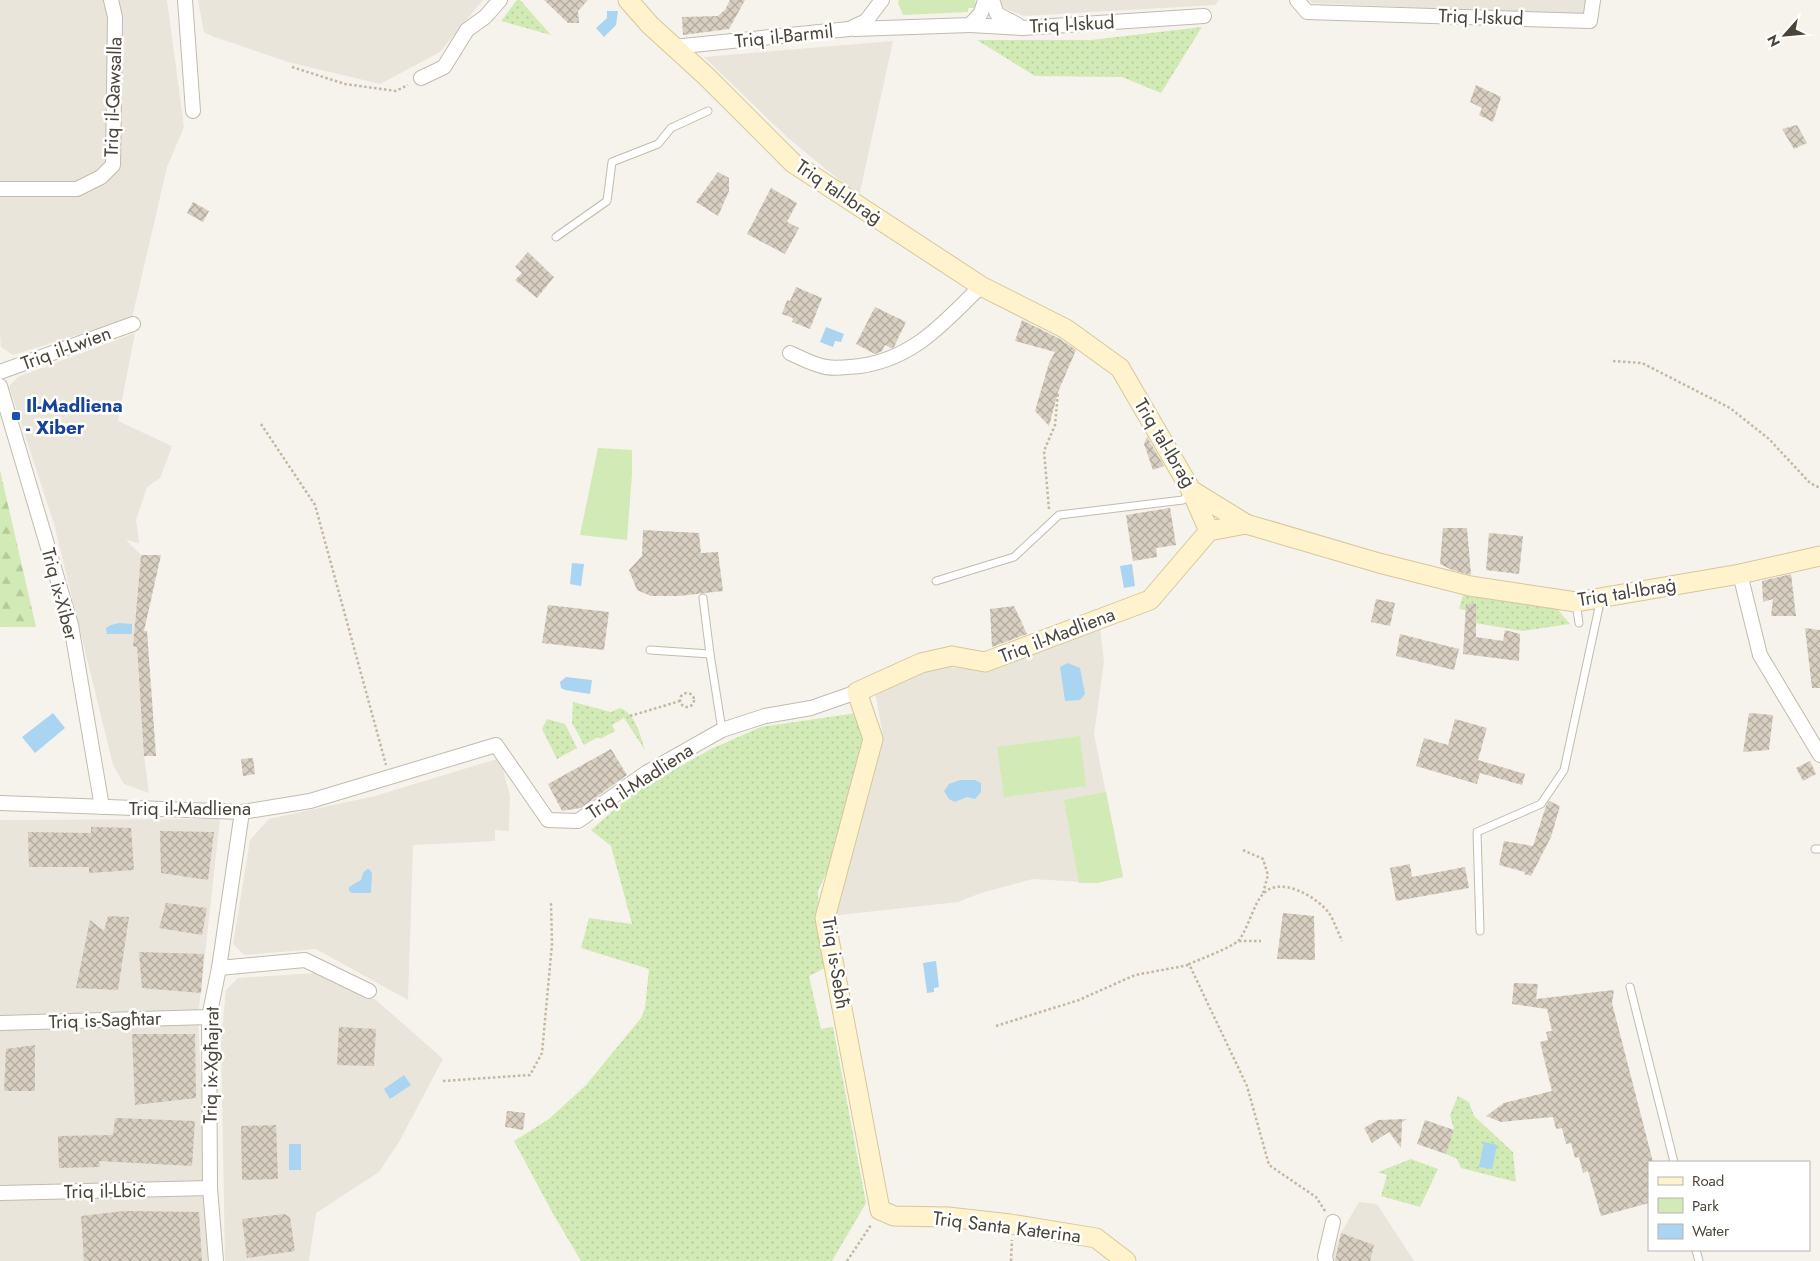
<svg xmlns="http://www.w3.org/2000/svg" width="1820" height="1261" font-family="Jost,sans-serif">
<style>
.residential{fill:#eae5da}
.grass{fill:url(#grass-dots)}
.forest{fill:url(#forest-firs)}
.park{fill:#d2eab5}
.water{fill:#a9d4f2}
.building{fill:url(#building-cross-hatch)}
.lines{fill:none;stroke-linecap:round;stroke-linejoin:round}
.lane-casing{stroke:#c2bbae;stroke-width:9}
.street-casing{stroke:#c2bbae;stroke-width:16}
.secondary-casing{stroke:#d6c79b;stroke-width:21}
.path{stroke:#c4b79f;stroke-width:2.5;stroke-dasharray:2.5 2.5;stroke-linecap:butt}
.lane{stroke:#fff;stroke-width:7}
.street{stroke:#fff;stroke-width:14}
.secondary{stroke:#fff3cd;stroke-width:19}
.transit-dot{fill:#1a4fb4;stroke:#fff;stroke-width:2}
.labels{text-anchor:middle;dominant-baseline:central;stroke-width:5;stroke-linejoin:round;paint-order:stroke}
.street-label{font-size:19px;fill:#4b4439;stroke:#fff}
.transit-label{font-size:19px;font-weight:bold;fill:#164399;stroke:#fff;text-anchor:start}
</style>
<defs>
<pattern id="grass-dots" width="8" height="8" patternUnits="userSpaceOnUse" patternTransform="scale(1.25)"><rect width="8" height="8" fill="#d2eab5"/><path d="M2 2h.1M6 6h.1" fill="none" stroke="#b6ca9c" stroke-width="1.8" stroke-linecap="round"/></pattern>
<pattern id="forest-firs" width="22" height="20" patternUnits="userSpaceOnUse" patternTransform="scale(1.25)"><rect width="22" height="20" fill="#d2eab5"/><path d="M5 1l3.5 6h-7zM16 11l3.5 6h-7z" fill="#b6ca9c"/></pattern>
<pattern id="building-cross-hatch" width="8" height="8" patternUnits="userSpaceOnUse" patternTransform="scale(1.25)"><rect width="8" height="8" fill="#d8cfc1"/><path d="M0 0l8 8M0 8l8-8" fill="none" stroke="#b1aa9e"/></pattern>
</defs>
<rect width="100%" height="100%" fill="#f6f3ec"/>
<g class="residential">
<polygon points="0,0 167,0 184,127 167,167 132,318 13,355 1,347 0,335"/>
<polygon points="198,0 483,0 440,52 380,84 288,62 212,36 204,32"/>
<polygon points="1000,0 1219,0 1215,5 1024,16 1001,7"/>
<polygon points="1309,0 1588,0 1587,15 1312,3"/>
<polygon points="893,41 859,196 788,138 704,57"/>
<polygon points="135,333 118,421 172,446 160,478 147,487 136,520 139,543 126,540 141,555 135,620 144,756 149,793 124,784 113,765 54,524 9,386 18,377"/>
<polygon points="1100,626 1104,662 1094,734 1123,877 1097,883 1033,879 981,893 958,902 830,916 883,736 874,686 933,666 985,670"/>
<polygon points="500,758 510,796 509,831 495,830 495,841 413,845 408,1000 316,949 244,955 233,944 250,840 269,819 375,796"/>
<polygon points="220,819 198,1017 209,1261 0,1261 0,820"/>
<polygon points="315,973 376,1000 443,1059 399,1142 379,1172 316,1213 309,1261 225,1261 221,1042 226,990 238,978"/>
<polygon points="1359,1202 1377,1204 1414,1261 1330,1261 1341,1233"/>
</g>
<g class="grass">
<polygon points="517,0 520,0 551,35 501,21"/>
<polygon points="1202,27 1161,93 1122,77 1035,76 977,40 1091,40"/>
<polygon points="1463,595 1523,603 1554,605 1570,624 1523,631 1469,622 1471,611 1459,609"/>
<path d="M573,702L611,712L620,708C636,714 640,735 645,750L624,718L612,725L615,731L600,739L598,737L584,745L572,723Z"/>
<polygon points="857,713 867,749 842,839 818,891 819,922 827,967 809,976 821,1029 833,1027 866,1203 832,1261 581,1261 552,1212 514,1141 549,1119 586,1085 641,1018 645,1008 649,969 581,948 589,918 632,924 611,846 591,830 636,791 711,749 761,727"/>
<polygon points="547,719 565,724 577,748 557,759 542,729"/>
<polygon points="1458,1096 1469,1102 1474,1116 1513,1152 1516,1182 1461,1168 1457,1159 1446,1154 1454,1130 1450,1115"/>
<polygon points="1411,1159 1438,1169 1420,1207 1381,1196 1387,1175 1378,1172"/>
</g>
<polygon class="forest" points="0,470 36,627 0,627"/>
<g class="park">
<polygon points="899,0 975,0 976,5 974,8 968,8 968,12 903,15 898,3"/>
<polygon points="598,448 632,450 632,474 627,540 580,535"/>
<polygon points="1080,736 1086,786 1004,797 997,747"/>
<polygon points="1106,792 1123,877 1097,883 1079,883 1064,800"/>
</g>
<g class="water">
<polygon points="607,11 618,11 616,25 604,37 596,28 607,18"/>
<polygon points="826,327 844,334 841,342 835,341 833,347 820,342"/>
<polygon points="572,563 584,564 581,586 570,584"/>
<polygon points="1132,564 1135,586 1124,588 1120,566"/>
<polygon points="119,623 132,624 132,634 107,634 106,628 111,625"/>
<polygon points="1068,663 1080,668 1085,694 1080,700 1065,701 1060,667"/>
<polygon points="566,677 592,680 590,694 565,690 561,688 560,682"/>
<polygon points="53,713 65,728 35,753 22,737"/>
<polygon points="960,780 975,780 981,783 981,792 975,799 967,797 955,802 949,799 944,791 949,784"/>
<polygon points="367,869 369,869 372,873 371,893 352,893 349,891 349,887 361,880 363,873"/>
<polygon points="936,961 939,987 934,988 934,992 927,993 923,963"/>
<polygon points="404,1075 411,1085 390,1099 384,1089"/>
<polygon points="1484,1142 1497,1145 1492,1169 1479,1167"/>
<rect x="289" y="1144" width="12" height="26"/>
</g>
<g class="building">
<polygon points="544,0 588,0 578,11 579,23 568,23"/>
<polygon points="730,0 745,0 729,29 683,35 682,17 718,16 725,10"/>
<polygon points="1476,85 1501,97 1493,122 1479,115 1482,108 1470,102"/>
<polygon points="1797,125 1807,143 1794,149 1782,129"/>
<polygon points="718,172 729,178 729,191 718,216 696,202"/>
<polygon points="771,188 797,203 787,222 799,228 785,254 747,234"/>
<polygon points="193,202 209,211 203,222 187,213"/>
<polygon points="528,252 554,277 537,298 515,280 522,273 515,267"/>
<polygon points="796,287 822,298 810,329 792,322 793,318 782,314 787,300 790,301"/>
<polygon points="875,307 906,322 894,347 891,348 885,345 882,351 875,354 856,344"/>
<polygon points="1022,320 1060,339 1076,350 1058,392 1049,426 1035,411 1049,363 1055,352 1015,341"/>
<polygon points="1147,437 1164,466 1153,470 1144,444"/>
<polygon points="1170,508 1176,545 1156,548 1157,557 1133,561 1126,515"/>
<polygon points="1443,528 1467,528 1471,575 1452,570 1440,564"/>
<polygon points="643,530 699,533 701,553 718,552 723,591 679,596 651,596 637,590 629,570 642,556"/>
<polygon points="1489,533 1523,536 1519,574 1486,570"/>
<polygon points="141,555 161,555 144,631 147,631 156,756 144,756 137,647 133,646"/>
<polygon points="1791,574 1796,616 1771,616 1773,599 1763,602 1762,581"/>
<polygon points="1376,599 1395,603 1390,626 1371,622"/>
<polygon points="1466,604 1476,604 1476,637 1503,641 1505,630 1520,634 1519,661 1463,654"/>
<polygon points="548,605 609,612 604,650 542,643"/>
<polygon points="1014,606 1027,634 992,647 990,609"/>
<polygon points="1805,628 1820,630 1820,688 1812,688"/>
<polygon points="1400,634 1459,649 1454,670 1396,656"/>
<polygon points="1749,713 1773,715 1769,750 1743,752"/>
<polygon points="1455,719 1487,728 1478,760 1525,774 1522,785 1480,773 1477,784 1416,766 1424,738 1448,745"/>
<polygon points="611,749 627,775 581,808 562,811 548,784"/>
<polygon points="253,758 255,774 243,776 241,759"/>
<polygon points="1810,761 1816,774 1803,781 1796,768"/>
<polygon points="1549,801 1560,806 1551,837 1531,876 1524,874 1525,872 1499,865 1504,841 1533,846 1546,806"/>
<polygon points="91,827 131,828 134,870 89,873 89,867 29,867 28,832 91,833"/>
<polygon points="160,831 214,832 208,880 161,873"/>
<polygon points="1410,864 1412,877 1465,867 1469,888 1396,901 1390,868"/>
<polygon points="166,903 207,908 202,935 159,928"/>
<polygon points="1283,913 1314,916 1315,960 1277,959"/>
<polygon points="108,916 129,917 118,990 76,988 90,920 104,931"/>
<polygon points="139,952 204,954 201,993 142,988"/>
<polygon points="1514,983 1538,984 1536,999 1614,990 1612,1003 1653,1162 1649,1162 1649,1203 1601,1216 1588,1171 1583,1173 1579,1157 1575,1158 1571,1143 1566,1144 1562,1128 1556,1129 1553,1117 1501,1122 1486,1116 1504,1103 1552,1091 1540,1042 1548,1040 1546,1032 1552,1031 1547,1009 1512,1004"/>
<polygon points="339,1027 376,1029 374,1066 337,1065"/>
<polygon points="132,1034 195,1034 196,1098 135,1105"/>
<polygon points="35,1045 35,1091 4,1091 6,1049"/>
<polygon points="507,1111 525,1113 523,1130 505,1127"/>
<polygon points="115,1118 195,1121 192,1166 99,1161 100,1167 59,1168 58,1136 113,1135"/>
<polygon points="1407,1119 1402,1122 1401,1148 1389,1132 1372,1143 1364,1128 1378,1120"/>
<polygon points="1425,1120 1454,1130 1446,1154 1417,1144"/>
<polygon points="276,1125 278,1179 242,1180 241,1126"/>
<polygon points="125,1211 199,1212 202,1261 84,1261 81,1216"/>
<polygon points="284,1214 290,1217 295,1251 247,1258 242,1219"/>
<polygon points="1341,1233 1374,1245 1370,1261 1335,1261"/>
</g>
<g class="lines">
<g class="lane-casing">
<g id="lane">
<polyline points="556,237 607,201 612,162 658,144 671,128 708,111"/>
<polyline points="936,581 1014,557 1059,515 1183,500 1189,493"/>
<polyline points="703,598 710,654 722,730"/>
<polyline points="1576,603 1579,623"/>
<polyline points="650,650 710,654"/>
<polyline points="1815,849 1820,849"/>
<polyline points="1480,931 1477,832 1541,804 1564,770 1601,598"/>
<polyline points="1630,987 1674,1162"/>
<polyline points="1696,1250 1699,1261"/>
</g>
</g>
<g class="street-casing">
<g id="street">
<polyline points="185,0 193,111"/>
<polyline points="992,0 997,14 1018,25"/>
<polyline points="1297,0 1307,12 1590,21 1593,0"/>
<polyline points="970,25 1022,28 1204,16"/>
<polyline points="854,29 970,25 981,13 985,0"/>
<polyline points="673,47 849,29 866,21 882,0"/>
<polyline points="421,78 444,67 467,30 485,17 500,0"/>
<polyline points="0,189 77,189 101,177 113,165 115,17 111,0"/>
<path d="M790,353C801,358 814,365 826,367C837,369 849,367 860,366C914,358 944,323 981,286"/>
<polyline points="0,372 133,324"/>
<polyline points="0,386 71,625 102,807"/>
<polyline points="1740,574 1760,655 1820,755"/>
<polyline points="0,803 242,812 310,801 496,745 548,820 578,821 646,773 722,730 765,716 811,708 857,692"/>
<polyline points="219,968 305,960 369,991"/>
<polyline points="0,1023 209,1017"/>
<polyline points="0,1193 210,1188"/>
<polyline points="216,1261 210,1188 209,1017 219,968 242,812"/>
<polyline points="1326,1261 1325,1256 1333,1222"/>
</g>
</g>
<g class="secondary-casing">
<g id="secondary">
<polyline points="628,0 650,25 707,77 793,163 981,286 1066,329 1120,368 1191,490 1246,524 1379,563 1470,586 1576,602 1740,574 1820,556"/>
<polyline points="1191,490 1209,531"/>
<polyline points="1126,1261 1096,1238 1010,1224 948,1217 894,1216 880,1210 825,918 873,739 857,692 921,663 952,656 985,662 1150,600 1209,531 1246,524"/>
</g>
</g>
<g class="path">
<polyline points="292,67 345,84 396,91 408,85"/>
<polyline points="1613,361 1642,363 1730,408 1769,439 1810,483 1820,488"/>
<polyline points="261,424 315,505 386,765"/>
<polyline points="1049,509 1044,451 1055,425 1058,392"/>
<circle cx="687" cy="700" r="7"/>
<polyline points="630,716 680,701"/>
<polyline points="1243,850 1263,859 1268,875 1263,893"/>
<polyline points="1239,941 1261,941"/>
<polyline points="996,1026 1079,1000 1135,975 1189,965"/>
<polyline points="443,1081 530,1075 542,1053 552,944 551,903"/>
<path d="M1325,1211L1316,1197L1269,1165L1247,1086L1189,964C1201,959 1230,948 1238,941C1246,934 1254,903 1263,894C1280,875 1317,897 1329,913C1334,921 1338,932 1342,941"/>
<polyline points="847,1261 871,1225"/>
<polyline points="1011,1261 1012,1240"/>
</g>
<use href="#lane" class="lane"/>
<use href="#street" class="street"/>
<use href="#secondary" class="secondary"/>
</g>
<rect class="transit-dot" x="11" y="411" width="10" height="10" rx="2.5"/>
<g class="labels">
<g class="street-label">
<text transform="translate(1481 17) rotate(2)">Triq l-Iskud</text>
<text transform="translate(1072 24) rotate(-3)">Triq l-Iskud</text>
<text transform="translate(784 36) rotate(-6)">Triq il-Barmil</text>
<text transform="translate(113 97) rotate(-88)">Triq il-Qawsalla</text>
<text transform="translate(839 192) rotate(34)">Triq tal-Ibraġ</text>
<text transform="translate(66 348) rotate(-20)">Triq il-Lwien</text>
<text transform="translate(1165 443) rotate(59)">Triq tal-Ibraġ</text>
<text transform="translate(1627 592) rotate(-9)">Triq tal-Ibraġ</text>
<text transform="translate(60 594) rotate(75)">Triq ix-Xiber</text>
<text transform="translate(1057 635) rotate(-21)">Triq il-Madliena</text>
<text transform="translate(640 781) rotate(-33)">Triq il-Madliena</text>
<text x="190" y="808">Triq il-Madliena</text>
<text transform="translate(836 963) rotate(81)">Triq is-Sebħ</text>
<text transform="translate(105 1020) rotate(-2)">Triq is-Sagħtar</text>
<text transform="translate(211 1065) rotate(-89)">Triq ix-Xgħajrat</text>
<text transform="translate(105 1191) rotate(-1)">Triq il-Lbiċ</text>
<text transform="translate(1007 1227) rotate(7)">Triq Santa Katerina</text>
</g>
<g class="transit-label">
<text x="26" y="405">Il-Madliena<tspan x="26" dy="22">- Xiber</tspan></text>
</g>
</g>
<rect x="1648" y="1161" width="162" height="90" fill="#ffffff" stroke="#b7b4b0"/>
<rect x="1658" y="1177" width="25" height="8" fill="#fff3cd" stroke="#b7b4b0"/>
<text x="1692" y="1186" font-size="15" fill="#4b4439">Road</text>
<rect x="1658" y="1198" width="25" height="15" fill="#d2eab5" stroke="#b7b4b0"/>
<text x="1692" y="1211" font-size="15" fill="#4b4439">Park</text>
<rect x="1658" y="1224" width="25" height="15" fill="#a9d4f2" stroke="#b7b4b0"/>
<text x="1692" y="1236" font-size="15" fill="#4b4439">Water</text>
<g transform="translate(1785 35) rotate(243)" stroke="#ffffff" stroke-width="4" paint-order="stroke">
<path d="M0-4L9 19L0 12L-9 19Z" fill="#4b4439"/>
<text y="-8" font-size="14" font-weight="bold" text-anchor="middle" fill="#4b4439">N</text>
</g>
</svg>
